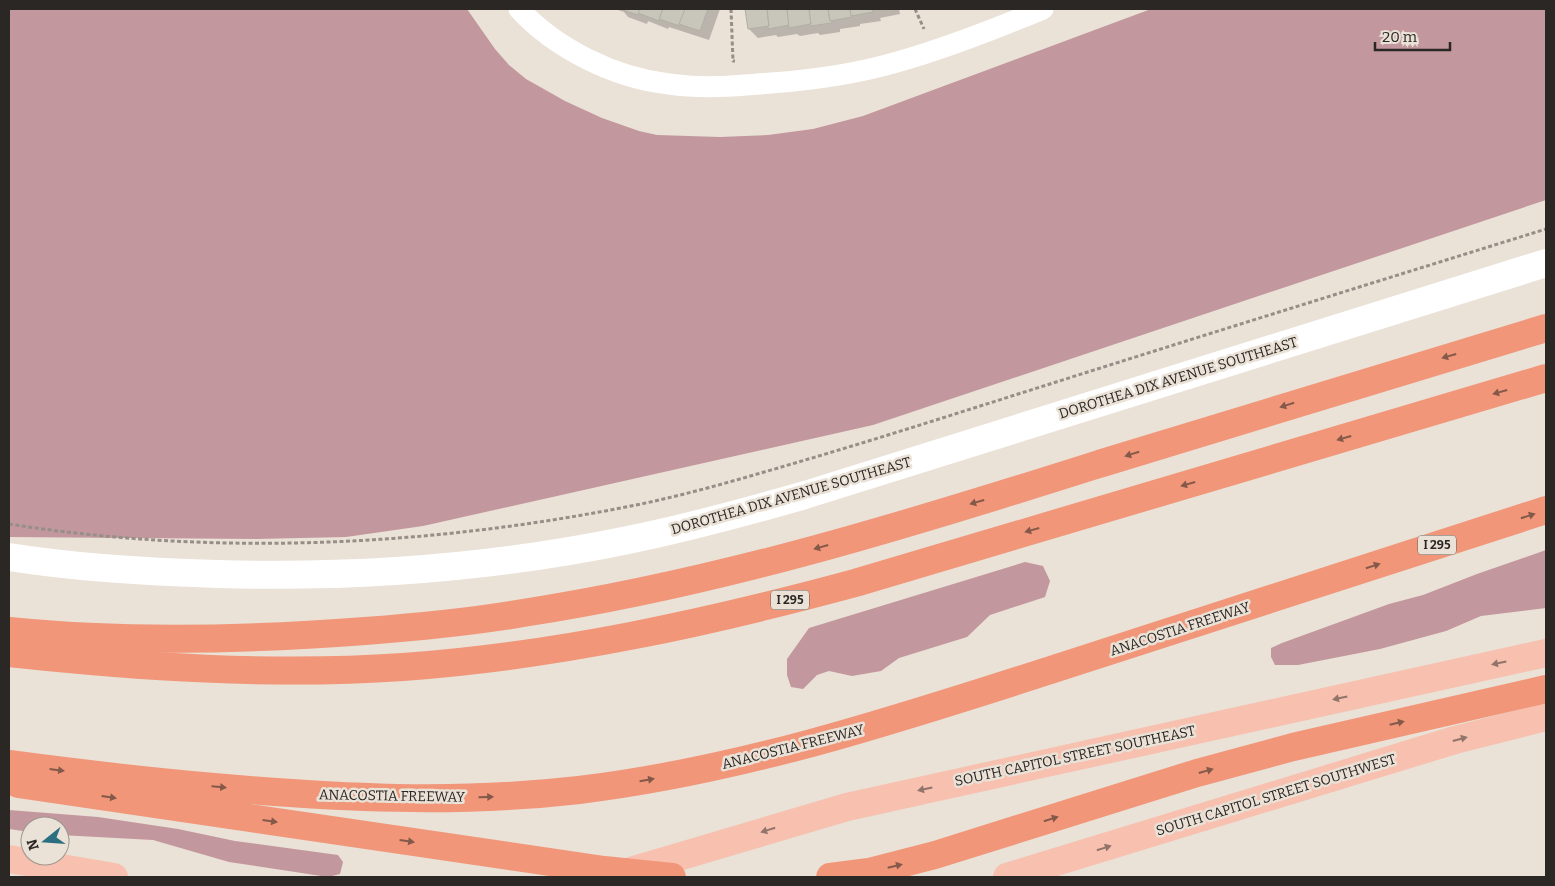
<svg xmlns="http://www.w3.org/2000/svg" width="1555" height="886" font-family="Bitter,serif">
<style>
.forest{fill:#c3979e}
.shadow{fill:#0003}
.building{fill:#c8c6ba;stroke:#b1afa3}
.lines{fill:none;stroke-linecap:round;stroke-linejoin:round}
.path{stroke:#968f88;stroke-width:3;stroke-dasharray:4 2.5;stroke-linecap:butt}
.street{stroke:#fff;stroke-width:21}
.secondary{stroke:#fff;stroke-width:28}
.primary{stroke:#f7c0af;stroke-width:28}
.highway{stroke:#f19679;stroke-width:28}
.oneway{fill:#84594a}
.oneway2{fill:#91746a}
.labels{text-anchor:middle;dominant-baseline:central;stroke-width:5;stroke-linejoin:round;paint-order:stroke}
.shield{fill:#eae1d7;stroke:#645f5a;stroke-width:1}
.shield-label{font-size:12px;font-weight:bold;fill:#2b2724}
.street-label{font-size:14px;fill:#2b2724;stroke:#eae1d7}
</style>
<rect width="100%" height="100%" fill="#eae1d7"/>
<g class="forest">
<polygon points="9,9 467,9 495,49 509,65 526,79 565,101 602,118 639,131 657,135 720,137 768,135 813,129 863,116 1151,9 1546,9 1546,200 873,425 423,526 346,537 256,539 9,537"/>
<polygon points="1546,550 1546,608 1481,616 1446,631 1380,649 1298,665 1275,665 1271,657 1271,648 1282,643 1389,604 1423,595 1477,574"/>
<polygon points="1025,562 1043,566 1050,581 1045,597 990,615 967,637 899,658 881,671 852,676 829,671 817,675 803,689 791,687 787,675 787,659 809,628"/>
<polygon points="9,810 98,817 178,829 235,841 338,855 343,862 340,874 328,877 229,862 153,840 60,835 60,826 30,826 30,832 9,829"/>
</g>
<g class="shadow">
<polygon points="615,9 720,9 709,40 669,27 668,29 648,21 647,24 628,17 624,12"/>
<polygon points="746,9 899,9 900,14 880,18 881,21 860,24 860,26 840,29 840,32 820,35 818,33 800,36 797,34 778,37 776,35 758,38 749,29"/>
</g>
<g class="building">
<polygon points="620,9 640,9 638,15"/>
<polygon points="640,9 663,9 659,21 638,13"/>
<polygon points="663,9 685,9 680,26 659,19"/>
<polygon points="685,9 708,9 700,31 679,24"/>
<polygon points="745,9 767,9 769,26 748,29"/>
<polygon points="767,9 787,9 790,25 768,29 768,26 769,26"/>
<polygon points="787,9 809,9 811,24 789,28"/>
<polygon points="809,9 828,9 830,21 832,20 832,23 810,26 809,24 811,24"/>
<polygon points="828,9 850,9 852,17 830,21"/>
<polygon points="850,9 872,9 873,12 851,16"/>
</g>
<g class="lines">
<g class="path">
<polyline points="731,9 733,61 735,61"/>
<polyline points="915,9 924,29"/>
<path d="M9,524C218,557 434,546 641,504C693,493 744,478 795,463C881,438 967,410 1053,383C1217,331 1382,280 1546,229"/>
</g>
<path class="street" d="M519,9C556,49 615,78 669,84C703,89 736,86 771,83C813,80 856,74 897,62C947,48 995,29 1043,9"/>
<path class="secondary" d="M9,557C78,568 148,572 218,574C356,578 493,568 628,540C688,528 746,512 805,495L1546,263"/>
<g class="primary">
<polyline points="9,859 114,877"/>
<polyline points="624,873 847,807 1546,653"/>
<polyline points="1007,877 1455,740 1546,717"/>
</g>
<g class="highway">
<path d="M9,631C127,643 247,640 365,631C418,627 471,622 523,613C719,583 910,524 1099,464C1248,418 1397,372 1546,328"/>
<path d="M9,653C139,667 272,676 403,667C556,656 707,623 855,583L1546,378"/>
<path d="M9,764C77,773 145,781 214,787C335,798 457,804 579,790C745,770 904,717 1063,666C1224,614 1385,562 1546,510"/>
<polyline points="18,784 604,870 672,877"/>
<polyline points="830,877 869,872 935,855 1197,773 1293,747 1546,689"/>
</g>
</g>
<defs><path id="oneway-solid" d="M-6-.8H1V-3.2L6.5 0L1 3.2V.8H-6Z" transform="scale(1.25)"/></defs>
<g class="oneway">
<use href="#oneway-solid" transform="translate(1449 356) rotate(164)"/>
<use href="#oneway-solid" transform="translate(1500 392) rotate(164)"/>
<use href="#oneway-solid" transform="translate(1287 405) rotate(163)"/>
<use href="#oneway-solid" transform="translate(1344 438) rotate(164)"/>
<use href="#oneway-solid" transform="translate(1132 454) rotate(163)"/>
<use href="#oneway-solid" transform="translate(1188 484) rotate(164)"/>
<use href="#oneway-solid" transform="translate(977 502) rotate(164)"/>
<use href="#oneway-solid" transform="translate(1528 516) rotate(-18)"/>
<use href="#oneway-solid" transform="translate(1032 530) rotate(164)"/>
<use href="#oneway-solid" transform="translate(821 547) rotate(164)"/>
<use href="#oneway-solid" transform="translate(1373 566) rotate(-18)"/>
<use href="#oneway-solid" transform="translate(1397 723) rotate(-13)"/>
<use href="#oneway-solid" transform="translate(57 770) rotate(7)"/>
<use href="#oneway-solid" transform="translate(1206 771) rotate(-16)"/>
<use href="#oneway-solid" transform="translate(647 780) rotate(-10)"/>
<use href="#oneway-solid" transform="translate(219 787) rotate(5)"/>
<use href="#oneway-solid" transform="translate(109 797) rotate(8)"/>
<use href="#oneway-solid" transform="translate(486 797) rotate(-2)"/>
<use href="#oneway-solid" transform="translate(1051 819) rotate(-17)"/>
<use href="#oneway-solid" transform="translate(270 821) rotate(8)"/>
<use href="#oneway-solid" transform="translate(407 841) rotate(8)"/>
<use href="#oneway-solid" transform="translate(895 866) rotate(-13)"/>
</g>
<g class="oneway2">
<use href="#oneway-solid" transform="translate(1499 663) rotate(168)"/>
<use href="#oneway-solid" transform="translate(1340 698) rotate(168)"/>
<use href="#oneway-solid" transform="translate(1460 739) rotate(-15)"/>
<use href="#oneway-solid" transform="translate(925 789) rotate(168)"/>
<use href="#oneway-solid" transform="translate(768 830) rotate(163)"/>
<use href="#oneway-solid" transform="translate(1104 848) rotate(-17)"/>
</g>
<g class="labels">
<g class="shield">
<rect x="1418" y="535.5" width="38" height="19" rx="4"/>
<rect x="771" y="590.5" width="38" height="19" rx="4"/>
</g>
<g class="shield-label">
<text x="1437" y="545">I 295</text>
<text x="790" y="600">I 295</text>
</g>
<g class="street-label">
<text transform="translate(1178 378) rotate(-17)">DOROTHEA DIX AVENUE SOUTHEAST</text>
<text transform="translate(791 496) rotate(-16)">DOROTHEA DIX AVENUE SOUTHEAST</text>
<text transform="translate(1180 629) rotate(-18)">ANACOSTIA FREEWAY</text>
<text transform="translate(793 747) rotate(-14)">ANACOSTIA FREEWAY</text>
<text transform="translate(1075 756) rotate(-12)">SOUTH CAPITOL STREET SOUTHEAST</text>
<text transform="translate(1276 795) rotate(-17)">SOUTH CAPITOL STREET SOUTHWEST</text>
<text transform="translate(392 796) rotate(1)">ANACOSTIA FREEWAY</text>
</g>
</g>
<rect width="1555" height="886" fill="none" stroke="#2b2724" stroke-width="20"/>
<g transform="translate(45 841) rotate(253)"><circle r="24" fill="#eae1d7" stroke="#9e978f"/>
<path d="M0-4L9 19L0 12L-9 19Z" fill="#2b6f80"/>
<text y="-8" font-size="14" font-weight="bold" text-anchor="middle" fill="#2b2724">N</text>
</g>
<path d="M1375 42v8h75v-8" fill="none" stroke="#2b2724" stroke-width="2.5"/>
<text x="1382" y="42" font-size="15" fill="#2b2724" stroke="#eae1d7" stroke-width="4" paint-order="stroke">20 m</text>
</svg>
